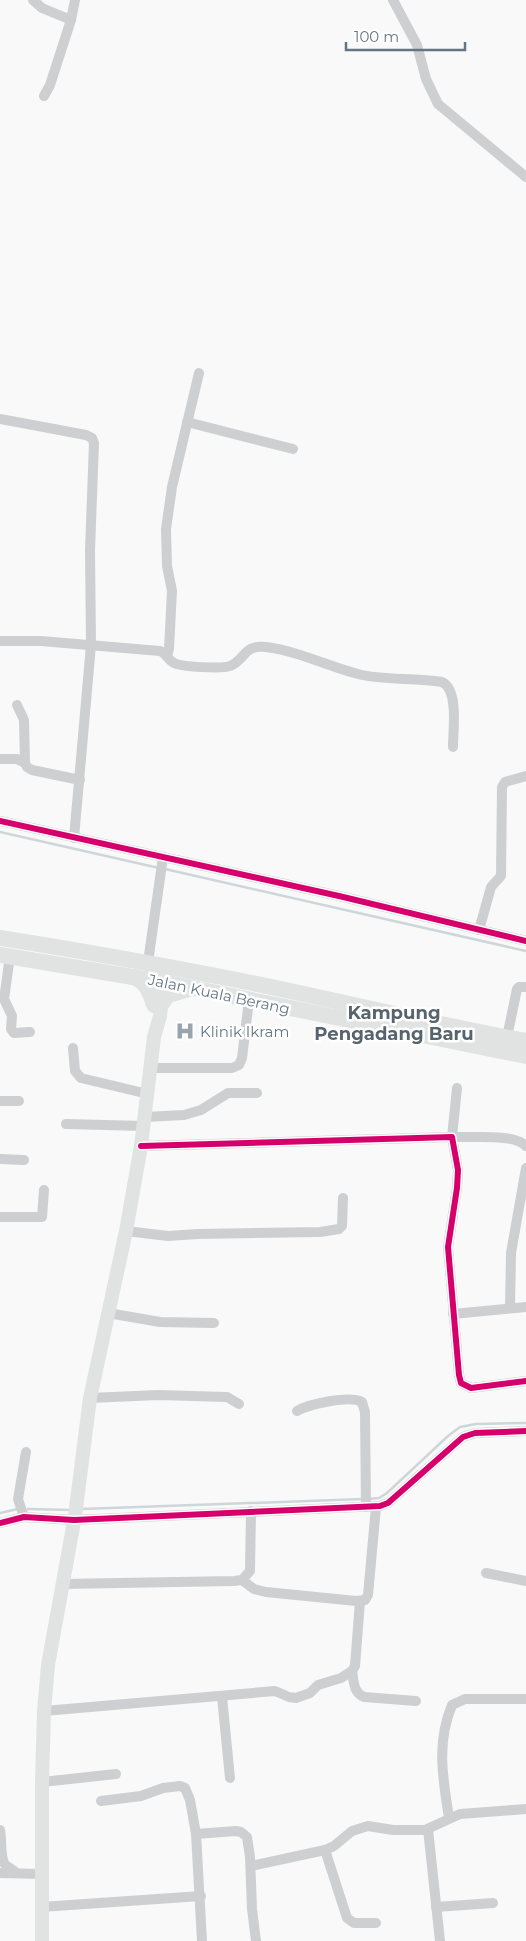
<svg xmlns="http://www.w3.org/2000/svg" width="526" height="1941" font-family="Montserrat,sans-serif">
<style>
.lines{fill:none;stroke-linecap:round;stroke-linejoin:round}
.stream{stroke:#ced6d9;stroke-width:2.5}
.minor{stroke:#cecfd0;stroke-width:10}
.secondary{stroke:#e1e2e2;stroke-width:14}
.trunk{stroke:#e1e2e2;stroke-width:16}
.cycleway-casing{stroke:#fff;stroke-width:9}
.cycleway{stroke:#d6006c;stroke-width:6}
.labels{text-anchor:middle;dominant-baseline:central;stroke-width:5;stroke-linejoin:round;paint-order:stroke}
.street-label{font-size:15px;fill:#657683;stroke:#fff}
.poi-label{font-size:15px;fill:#657683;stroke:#fff;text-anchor:start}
.quarter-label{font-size:18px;font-weight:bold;fill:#57646e;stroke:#fff}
</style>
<rect width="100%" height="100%" fill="#f9f9f9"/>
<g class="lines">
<g class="stream">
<polyline points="0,832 159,868"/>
<polyline points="165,869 526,951"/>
<polyline points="369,1499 379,1498 387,1493 448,1436 460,1427 476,1424 526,1423"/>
<polyline points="28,1509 71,1510"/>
<polyline points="82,1509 363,1499"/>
<polyline points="0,1513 18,1509"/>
</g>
<g class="minor">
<polyline points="33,0 42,8 71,20"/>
<polyline points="393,0 417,45 426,79 438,104 526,177"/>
<polyline points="44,96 50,85 71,20 75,0"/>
<polyline points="0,419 86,435 92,438 94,443 90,550 91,645 74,838"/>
<polyline points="187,422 293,449"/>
<path d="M0,641H41L160,651C166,653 168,660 174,663C181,667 223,669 230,666C245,660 244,644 266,647C298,651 327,666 358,674C384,681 414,677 442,682C459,690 453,730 453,747"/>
<polyline points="167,656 169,649 172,591 167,566 166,529 172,487 199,373"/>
<polyline points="17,705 24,720 25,763 27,767 32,770 80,780"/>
<polyline points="0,759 17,759 25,763"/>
<polyline points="0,821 339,896 526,941"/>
<polyline points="479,930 491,887 501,876 502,787 505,782 526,776"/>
<polyline points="149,955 163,857"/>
<polyline points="10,956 4,999 12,1016 11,1029 14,1033 30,1032"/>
<polyline points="507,1037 517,989 519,987 526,987"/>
<polyline points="73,1048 75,1071 81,1078 148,1094"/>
<polyline points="152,1068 232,1068 239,1065 242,1058 249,1000"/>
<path d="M457,1088L452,1137C470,1138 514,1133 526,1146"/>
<polyline points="0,1101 19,1101"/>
<polyline points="145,1117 184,1115 201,1110 228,1093 257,1093"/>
<polyline points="66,1124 144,1126"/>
<polyline points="141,1146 452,1137 458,1170 457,1188 448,1247 459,1375 461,1383 471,1388 526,1381"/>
<polyline points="0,1159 24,1160"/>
<polyline points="0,1217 42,1217 44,1190"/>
<polyline points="126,1231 168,1236 198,1234 320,1232 339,1229 342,1226 343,1198"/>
<polyline points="510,1308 511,1253 526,1168"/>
<polyline points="108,1313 160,1322 214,1323"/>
<polyline points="453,1314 526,1307"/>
<polyline points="90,1398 158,1395 227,1397 239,1404"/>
<path d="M297,1411C309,1404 350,1395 362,1402L365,1412L366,1507"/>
<polyline points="24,1517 18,1499 26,1452"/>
<polyline points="0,1523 24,1517 74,1520 380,1506 388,1503 463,1437 475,1433 526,1431"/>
<polyline points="486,1573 526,1581"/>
<polyline points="242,1580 254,1589 266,1592 356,1601 365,1600 368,1595 376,1507"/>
<polyline points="62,1584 234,1581 242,1580 250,1571 251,1511"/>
<path d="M352,1671C354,1682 353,1692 364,1697L416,1701"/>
<polyline points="222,1697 230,1778"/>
<polyline points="44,1711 275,1691 289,1697 296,1698 310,1693 318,1685 341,1678 352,1671 355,1666 360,1601"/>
<polyline points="42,1782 116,1774"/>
<polyline points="101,1801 141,1796 163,1788 180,1786 185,1788 190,1800 196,1834 202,1941"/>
<path d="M449,1818C443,1779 436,1743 452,1705L465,1699H526"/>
<polyline points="428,1829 440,1941"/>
<path d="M0,1830C2,1840 0,1854 4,1863C7,1868 13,1868 16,1873"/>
<polyline points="196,1834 236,1831 241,1832 247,1837 250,1857 252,1909 256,1941"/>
<polyline points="325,1850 347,1918 354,1923 376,1923"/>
<polyline points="251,1866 325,1850 334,1846 352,1831 368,1826 393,1830 425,1830 460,1814 526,1809"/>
<polyline points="0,1873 41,1874"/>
<polyline points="41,1907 201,1896"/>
<polyline points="436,1907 493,1903"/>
</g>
<polyline class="secondary" points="42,1941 42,1782 44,1711 48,1665 75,1516 90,1398 126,1231 141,1146 154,1037 160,1016 162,995"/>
<g class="trunk">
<path d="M0,938C83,951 165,966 247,982C340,1001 432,1024 526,1041"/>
<polyline points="0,955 163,982 526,1056"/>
<path d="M134,977C147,983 150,992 154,1005"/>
<polyline points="161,1005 168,995 189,989"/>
</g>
<g class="cycleway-casing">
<g id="cycleway">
<polyline points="0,821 339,896 526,941"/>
<polyline points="141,1146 452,1137 458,1170 457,1188 448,1247 459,1375 461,1383 471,1388 526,1381"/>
<polyline points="0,1523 24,1517 74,1520 380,1506 388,1503 463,1437 475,1433 526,1431"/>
</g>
</g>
<use href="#cycleway" class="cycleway"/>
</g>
<defs>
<g id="hospital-bare" transform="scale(1.5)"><path d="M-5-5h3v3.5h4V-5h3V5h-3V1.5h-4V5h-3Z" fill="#99a4ac" stroke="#fff" stroke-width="2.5" paint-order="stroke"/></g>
</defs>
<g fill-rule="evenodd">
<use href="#hospital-bare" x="185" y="1031"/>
</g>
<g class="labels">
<g class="street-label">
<text transform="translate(219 994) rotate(12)">Jalan Kuala Berang</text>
</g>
<g class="poi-label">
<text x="200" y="1031">Klinik Ikram</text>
</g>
<g class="quarter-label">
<text x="394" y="1013">Kampung<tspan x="394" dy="21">Pengadang Baru</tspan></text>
</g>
</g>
<path d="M346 42v8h119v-8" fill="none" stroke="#657683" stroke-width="2.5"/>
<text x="354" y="42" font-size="15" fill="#657683" stroke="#ffffff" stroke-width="4" paint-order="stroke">100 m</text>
</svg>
